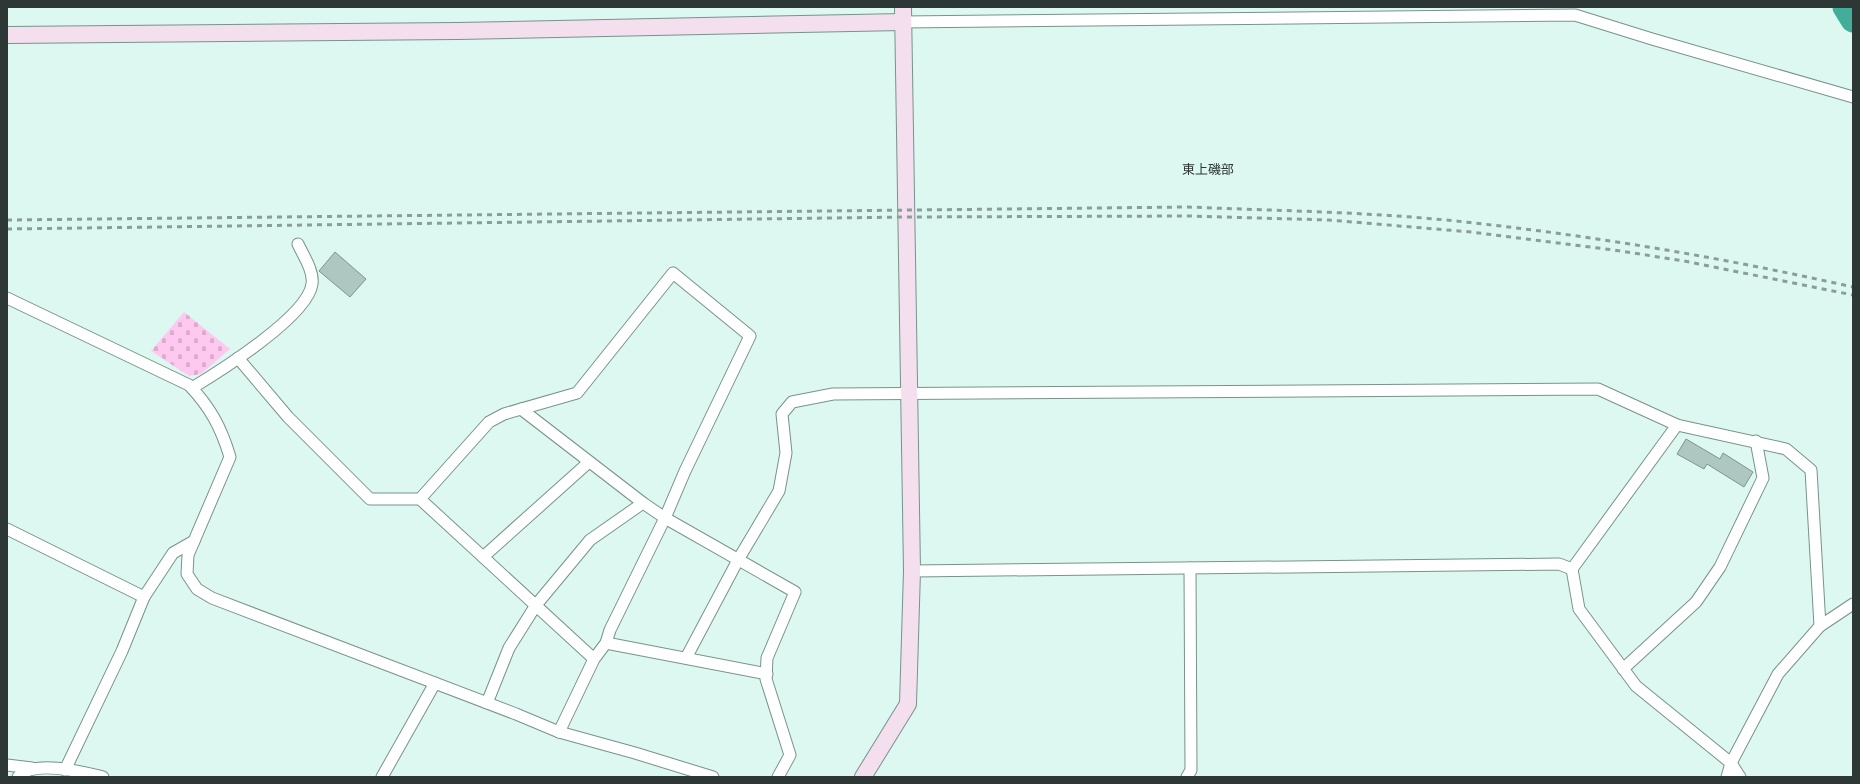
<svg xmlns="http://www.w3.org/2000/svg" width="1860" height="784" font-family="'Public Sans','Noto Sans JP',sans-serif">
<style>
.cemetery{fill:url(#cemetery-stones)}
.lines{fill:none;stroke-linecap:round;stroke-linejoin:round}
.river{stroke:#42ad98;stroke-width:25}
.building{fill:#aec8c1;stroke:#7c958e}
.street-casing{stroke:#79928b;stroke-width:13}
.secondary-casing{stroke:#79928b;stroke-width:18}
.street{stroke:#fff;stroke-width:11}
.secondary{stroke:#f4dfee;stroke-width:16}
.rail{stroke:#8a9d99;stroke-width:3;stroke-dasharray:5 5;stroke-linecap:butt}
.labels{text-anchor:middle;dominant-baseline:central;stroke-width:3.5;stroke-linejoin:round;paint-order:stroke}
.quarter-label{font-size:13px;fill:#2d3735;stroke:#ddf8f1}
</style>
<defs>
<pattern id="cemetery-stones" width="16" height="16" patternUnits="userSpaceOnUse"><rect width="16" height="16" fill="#ffc8ef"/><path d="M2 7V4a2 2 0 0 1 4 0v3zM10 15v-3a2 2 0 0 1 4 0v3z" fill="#dbacce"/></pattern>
</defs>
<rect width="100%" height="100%" fill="#ddf8f1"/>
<polygon class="cemetery" points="184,312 230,349 201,374 189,376 151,351"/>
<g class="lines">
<polyline class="river" points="1845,7 1853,20"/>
</g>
<g class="building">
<polygon points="335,252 366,279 350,297 319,271"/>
<polygon points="1686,439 1720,459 1723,453 1753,472 1744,487 1707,464 1704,469 1677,454"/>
</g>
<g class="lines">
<g class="street-casing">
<g id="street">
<polyline points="903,22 1575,15 1652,39 1853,97"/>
<path d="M7,298L189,385C210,407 221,427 230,457L188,555L187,574L197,589L212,598L516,714L559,732L635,753L713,777"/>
<polyline points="238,358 288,417 370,499 420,499"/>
<path d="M192,388C220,371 308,316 312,284C314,271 303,255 298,244"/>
<polyline points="521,409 643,503"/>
<polyline points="1677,425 1572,569 1579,609 1636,686 1731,763 1740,777"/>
<polyline points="7,529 144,597"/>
<polyline points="483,557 589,462"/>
<polyline points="912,571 1559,564 1572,569"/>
<polyline points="606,643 767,674"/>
<polyline points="686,658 738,560 779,491 786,453 782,414 792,402 833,394 1598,389 1677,425 1786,449 1811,470 1820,626"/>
<polyline points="1623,669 1696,602 1720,567 1763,478 1756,441"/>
<polyline points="487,703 509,648 536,605 590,540 643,503 665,518 795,592 767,658 766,679 790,755 778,777"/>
<polyline points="559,732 594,659 606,643 610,630 665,518 685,471 750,336 673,273 577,393 504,414 489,422 420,499 594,659"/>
<polyline points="7,765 32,768"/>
<polyline points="65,770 122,651 144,597 173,553 194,541"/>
<path d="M18,777C33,759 83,772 103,777"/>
<polyline points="382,777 435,683"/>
<polyline points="1187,777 1191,770 1190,568"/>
<polyline points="1727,777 1731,763 1778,674 1820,626 1853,604"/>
</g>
</g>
<g class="secondary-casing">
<g id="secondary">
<polyline points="7,35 457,31 903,22"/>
<polyline points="863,777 908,704 912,571 903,7"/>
</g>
</g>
<use href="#street" class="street"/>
<use href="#secondary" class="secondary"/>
<g class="rail">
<path d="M7,220L1188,207C1283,211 1379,212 1474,223C1602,237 1728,259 1853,287"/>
<polyline points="7,229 906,217 1188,216 1329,220 1471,232 1614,250 1684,261 1853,295"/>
</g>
</g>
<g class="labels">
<g class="quarter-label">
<text x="1208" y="169">東上磯部</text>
</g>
</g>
<rect width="1860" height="784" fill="none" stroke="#2d3735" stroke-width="16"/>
</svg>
